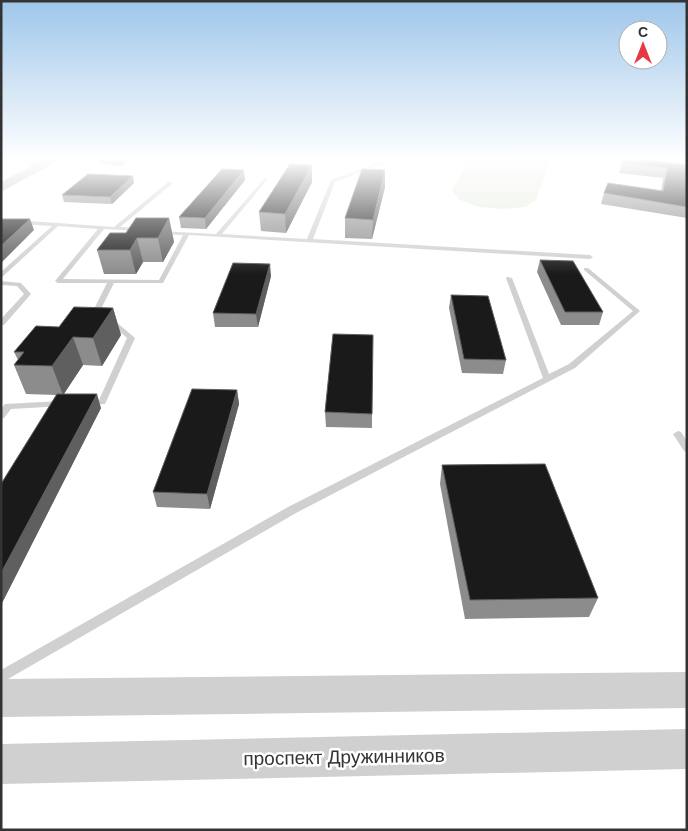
<svg xmlns="http://www.w3.org/2000/svg" width="688" height="831" font-family="Arial,sans-serif">
<style>
.green{fill:#e6ecdf}
.lines{fill:none;stroke-linecap:round;stroke-linejoin:round}
.service{fill:#d0d0d0;fill-rule:evenodd}
.tertiary{fill:#d0d0d0;fill-rule:evenodd}
.secondary{fill:#bdbdbd;fill-rule:evenodd}
.wall{fill:#8c8c8c}
.shaded-wall{fill:#5f5f5f}
.building{fill:#1a1a1a;stroke:#5f5f5f}
.labels{text-anchor:middle;dominant-baseline:central;stroke-width:5;stroke-linejoin:round;paint-order:stroke}
.near-street-label{font-size:19px;fill:#333;stroke:#fff}
</style>
<rect width="100%" height="100%" fill="#fff"/>
<polygon class="green" points="470,158 551,158 536,200 525,207 502,209 479,207 460,200 452,191"/>
<g class="lines">
<g class="service">
<polygon points="392,158 398,158 335,182 313,239 590,255 593,257 590,259 189,235 163,283 114,283 101,309 135,338 105,404 86,405 85,403 86,401 99,400 127,338 94,309 107,283 58,283 55,281 98,229 58,226 1,278 1,272 52,226 1,223 1,219 114,227 168,182 172,182 172,184 120,227 138,228 141,230 140,231 104,229 63,279 159,280 183,235 161,234 158,232 159,231 216,234 265,178 267,178 267,180 222,234 307,239 331,180"/>
<polygon points="584,268 588,268 640,311 575,368 296,513 1,683 1,670 288,507 543,378 506,278 507,277 512,278 549,374 569,364 633,311 584,270"/>
<polygon points="1,281 21,283 31,294 4,325 1,325 1,319 24,294 17,286 1,285"/>
<polygon points="61,401 65,404 64,406 11,409 4,418 1,419 1,409 5,404"/>
<polygon points="678,431 681,432 687,441 687,452 684,451 673,434"/>
</g>
<g class="tertiary">
<path d="M14,158C26,158 40,157 49,165L43,169L16,160Z"/>
<polygon points="687,672 687,708 1,717 1,679"/>
<polygon points="687,729 687,769 1,784 1,744"/>
</g>
<polygon class="secondary" points="48,158 63,158 1,192 1,182"/>
</g>
<g class="wall">
<polygon points="100,158 133,158 121,166 102,164"/>
<polygon points="622,163 687,165 687,218 601,204 604,193 661,191 663,178 619,173"/>
<polygon points="385,170 385,187 372,239 345,238 345,218"/>
<polygon points="245,180 206,229 181,228 179,217"/>
<polygon points="312,182 286,233 261,231 259,212"/>
<polygon points="134,183 112,204 64,202 62,195"/>
<polygon points="169,218 174,242 163,262 143,262 136,274 104,274 97,250 126,233"/>
<polygon points="540,260 603,312 599,325 561,325 537,272"/>
<polygon points="271,276 258,327 215,327 213,313"/>
<polygon points="451,295 506,360 503,374 462,373 449,308"/>
<polygon points="113,308 121,335 102,366 83,365 64,394 101,408 1,605 1,484 56,395 26,394 14,365 18,360 14,352 59,327"/>
<polygon points="237,390 239,404 210,509 157,507 153,492"/>
<polygon points="325,412 372,414 372,428 326,427"/>
<polygon points="442,465 598,598 589,617 465,619 440,484"/>
</g>
<g class="shaded-wall">
<polygon points="121,158 133,158 121,166 119,159"/>
<polygon points="312,165 312,182 286,233 285,214"/>
<polygon points="244,170 245,180 206,229 205,218"/>
<polygon points="385,170 385,187 372,239 373,220"/>
<polygon points="133,176 134,183 112,204 110,197"/>
<polygon points="169,218 174,242 163,262 158,238"/>
<polygon points="30,219 34,230 1,263 1,246"/>
<polygon points="137,238 143,262 136,274 130,250"/>
<polygon points="270,264 271,276 258,327 256,314"/>
<polygon points="113,308 121,335 102,366 93,338"/>
<polygon points="73,337 83,365 63,395 52,366"/>
<polygon points="237,390 239,404 210,509 207,494"/>
<polygon points="97,394 101,408 1,605 1,573"/>
</g>
<g class="building">
<polygon points="103,158 121,158 119,159"/>
<polygon points="624,158 635,158 687,165 687,207 604,193 608,183 663,191 667,168 622,163"/>
<polygon points="290,164 312,165 285,214 259,212"/>
<polygon points="222,169 244,170 205,218 179,217"/>
<polygon points="362,169 385,170 373,220 345,218"/>
<polygon points="88,174 133,176 110,197 62,195"/>
<polygon points="136,218 169,218 158,238 137,238 130,250 97,250 110,233 126,233"/>
<polygon points="1,219 30,219 1,246"/>
<polygon points="540,260 573,261 603,312 565,312"/>
<polygon points="233,263 270,264 256,314 213,313"/>
<polygon points="451,295 488,296 506,360 464,359"/>
<polygon points="74,307 113,308 93,338 73,337 52,366 14,365 24,352 14,352 36,326 59,327"/>
<polygon points="333,334 373,335 372,414 325,412"/>
<polygon points="192,389 237,390 207,494 153,492"/>
<polygon points="57,394 97,394 1,573 1,484"/>
<polygon points="545,464 598,598 470,600 442,465"/>
</g>
<linearGradient id="sky" x2="0" y2="1"><stop stop-color="#9ec6ea"/><stop offset="0.58" stop-color="#fff"/><stop offset="1" stop-color="#fff" stop-opacity="0"/></linearGradient>
<rect width="688" height="274" fill="url(#sky)"/>
<g class="labels">
<g class="near-street-label">
<text transform="translate(344 757) rotate(-1)">проспект Дружинников</text>
</g>
</g>
<rect width="688" height="831" fill="none" stroke="#333333" stroke-width="5"/>
<g transform="translate(643 45)"><circle r="24" fill="#ffffff" stroke="#adadad"/>
<path d="M0-4L9 19L0 12L-9 19Z" fill="#e63946"/>
<text y="-8" font-size="14" font-weight="bold" text-anchor="middle" fill="#333333">С</text>
</g>
</svg>
